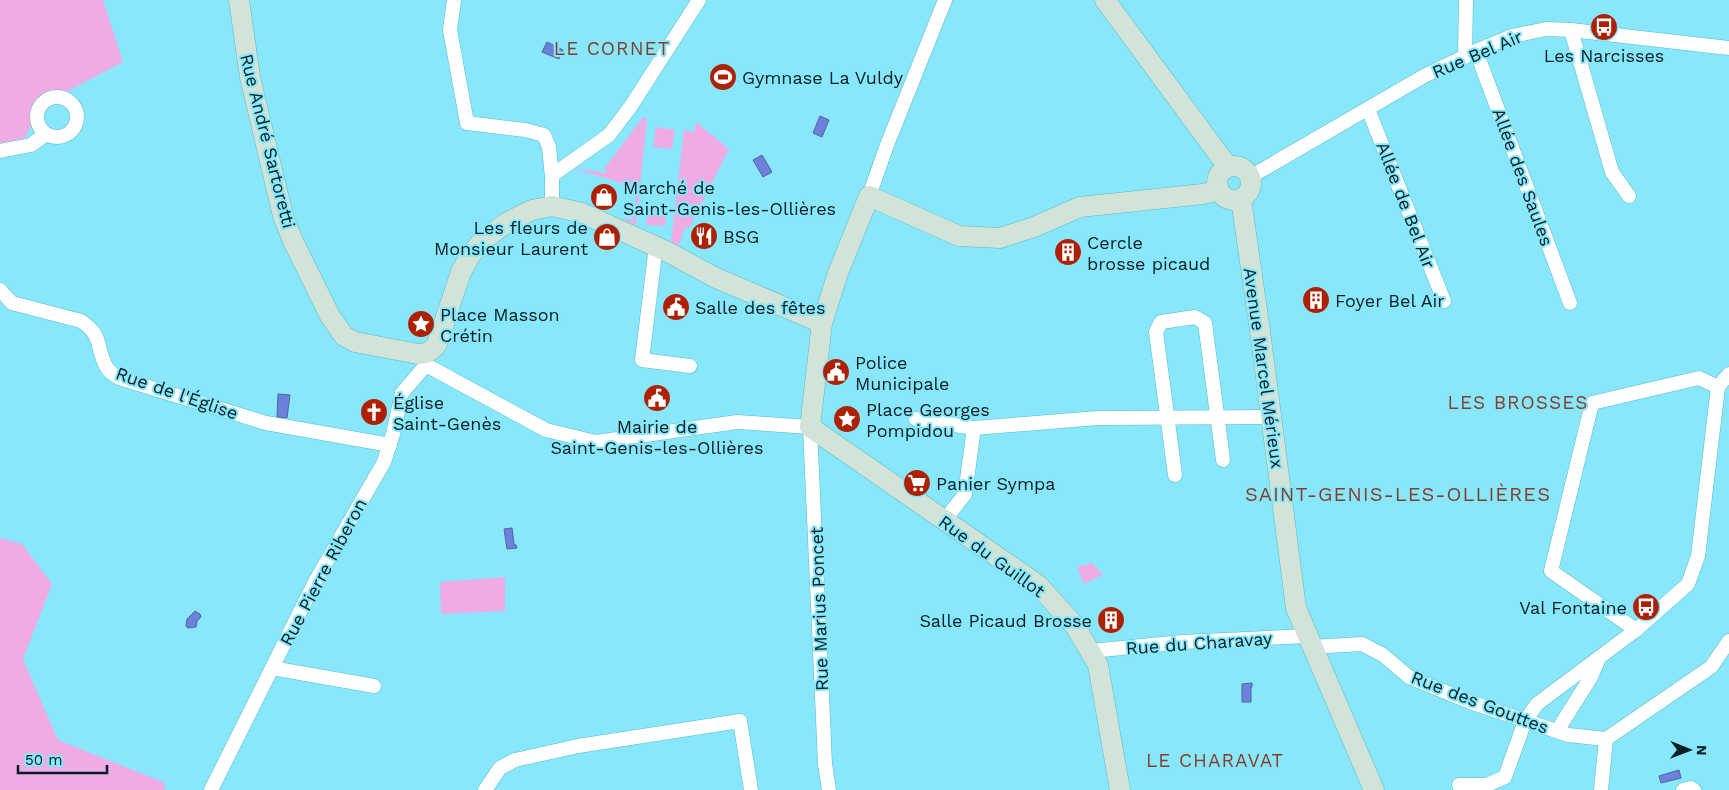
<svg xmlns="http://www.w3.org/2000/svg" width="1729" height="790" font-family="'Work Sans',sans-serif">
<style>
.green{fill:#eface4}
.water{fill:#6d81da;stroke:#4d64a4}
.lines{fill:none;stroke-linecap:round;stroke-linejoin:round}
.street-casing{stroke:#5abacd;stroke-width:15}
.secondary-casing{stroke:#5abacd;stroke-width:21}
.street{stroke:#fff;stroke-width:14}
.secondary{stroke:#d1e4d7;stroke-width:20}
.labels{text-anchor:middle;dominant-baseline:central;stroke-width:4;stroke-linejoin:round;paint-order:stroke}
.street-label{font-size:18px;fill:#012026;stroke:#88e7fa}
.poi-label{font-size:18px;fill:#012026;stroke:#88e7fa;text-anchor:start}
.neighbourhood-label{font-size:19px;letter-spacing:1px;fill:#843e30;stroke:#88e7fa}
.quarter-label{font-size:20px;letter-spacing:1px;fill:#843e30;stroke:#88e7fa}
</style>
<rect width="100%" height="100%" fill="#88e7fa"/>
<g class="green">
<polygon points="0,0 103,0 123,62 41,105 25,138 0,144"/>
<polygon points="643,117 647,119 636,224 625,221 625,219 633,219 637,188 572,168 606,173 607,171 604,169"/>
<polygon points="696,122 729,149 689,228 685,227 679,245 671,242 684,130 694,132"/>
<polygon points="656,127 675,130 672,149 653,147"/>
<polygon points="648,205 666,207 665,226 646,225"/>
<polygon points="0,538 22,544 52,584 23,659 58,740 163,782 166,790 0,790"/>
<polygon points="1092,563 1103,575 1084,584 1077,567"/>
<polygon points="505,577 505,611 441,614 440,582"/>
</g>
<g class="water">
<polygon points="547,42 563,50 559,59 542,52"/>
<polygon points="820,116 829,120 822,137 813,133"/>
<polygon points="762,155 772,172 763,177 753,160"/>
<polygon points="278,394 290,395 287,418 277,417"/>
<polygon points="512,528 514,544 516,545 517,548 507,549 504,529"/>
<polygon points="195,611 200,614 201,617 197,621 196,627 188,628 186,626 187,619"/>
<polygon points="1252,683 1252,687 1251,687 1251,702 1242,702 1242,684"/>
<polygon points="1679,770 1681,778 1661,783 1659,776"/>
</g>
<g class="lines">
<g class="street-casing">
<g id="street">
<polyline points="454,0 450,30 467,123 525,130 544,135 549,147 552,177"/>
<polyline points="1571,30 1612,172 1629,196"/>
<polyline points="1476,51 1570,303"/>
<polyline points="1465,57 1466,0"/>
<circle cx="57" cy="117" r="20"/>
<polyline points="1368,109 1444,301"/>
<polyline points="0,151 31,145 46,134"/>
<polyline points="1250,177 1424,76 1476,51 1512,36 1546,29 1571,30 1729,48"/>
<polyline points="869,196 887,145 945,0"/>
<polyline points="552,206 552,177 554,174 609,135 631,106 699,0"/>
<polyline points="656,246 642,360 690,366"/>
<path d="M0,290L12,303L81,321C104,336 95,347 107,368C109,372 115,375 119,378L266,423L390,445"/>
<polyline points="426,365 546,430 596,442 737,422 810,427 825,764 829,790"/>
<polyline points="916,419 974,428"/>
<polyline points="1175,475 1156,332 1161,322 1195,317 1205,323 1223,460"/>
<polyline points="944,521 965,494 974,428 1098,418 1271,417"/>
<polyline points="1636,630 1551,571 1592,403 1699,378 1718,387"/>
<polyline points="1311,647 1362,644 1383,655 1409,677 1470,702 1568,735 1606,739"/>
<polyline points="1091,651 1182,642 1307,636"/>
<polyline points="272,668 374,686"/>
<polyline points="1557,731 1591,677 1599,658"/>
<polyline points="1606,739 1711,667 1729,641"/>
<polyline points="1459,785 1487,785 1505,777 1525,721 1537,704 1636,630 1688,584 1698,556 1718,387 1729,374"/>
<polyline points="211,790 316,580 384,462 393,434 402,393 426,365 425,357"/>
<polyline points="485,790 500,768 515,760 578,746 740,721 751,790"/>
<polyline points="1601,790 1606,739"/>
<polyline points="1683,790 1691,788 1694,790"/>
</g>
</g>
<g class="secondary-casing">
<g id="secondary">
<path d="M239,0L250,77L283,216L293,241L330,316L344,336L355,342L418,354C428,354 431,351 437,344L461,272L470,256L481,242L506,223L532,210L552,206L582,213L666,251L716,278L822,323"/>
<polyline points="1105,0 1228,167"/>
<circle cx="1234" cy="183" r="17"/>
<polyline points="1241,199 1260,331 1296,608 1374,790"/>
<polyline points="1120,790 1098,665 1075,626 1038,585 810,427 822,323 838,273 869,196 959,236 1000,238 1034,227 1080,207 1203,194 1219,190"/>
</g>
</g>
<use href="#street" class="street"/>
<use href="#secondary" class="secondary"/>
</g>
<defs>
<g id="bus-disc" transform="scale(1.4375)"><circle r="9.5" fill="#ae2002" stroke="#88e7fa"/><path d="M-5-6H5V4H4V6H2V4H-2V6H-4V4H-5ZM-3.5-4V0h7V-4ZM-3.5 1.2v1.5H-2V1.2ZM2 1.2v1.5H3.5V1.2Z" fill="#fff"/></g>
<g id="stadium-disc" transform="scale(1.4375)"><circle r="9.5" fill="#ae2002" stroke="#88e7fa"/><path d="M0-5a6.5 5 0 1 0 0 10a6.5 5 0 1 0 0-10ZM-3.5-1.8h7v3.6h-7Z" fill="#fff"/></g>
<g id="shop-disc" transform="scale(1.4375)"><circle r="9.5" fill="#ae2002" stroke="#88e7fa"/><path d="M-5-2.5h2.3a2.7 3.5 0 0 1 5.4 0H5L5.5 6h-11ZM-1.5-2.5h3a1.5 2.3 0 0 0-3 0Z" fill="#fff"/></g>
<g id="restaurant-disc" transform="scale(1.4375)"><circle r="9.5" fill="#ae2002" stroke="#88e7fa"/><path d="M-5-6h1v4h1v-4h1v4h1v-4h1v5L-1.5 .5V6h-2V.5L-5-1ZM5-6V6H3V1.5H1.5Q1.5-4 5-6Z" fill="#fff"/></g>
<g id="building-disc" transform="scale(1.4375)"><circle r="9.5" fill="#ae2002" stroke="#88e7fa"/><path d="M-4-6H4V6H1V3H-1V6H-4ZM-2.5-4.3h1.7v1.8h-1.7ZM.8-4.3h1.7v1.8H.8ZM-2.5-1h1.7V.8h-1.7ZM.8-1h1.7V.8H.8Z" fill="#fff"/></g>
<g id="civic-disc" transform="scale(1.4375)"><circle r="9.5" fill="#ae2002" stroke="#88e7fa"/><path d="M-.6-6.5H3V-4.5H.6V-3L4-1V1h2V6H-6V1h2V-1L-.6-3ZM-1.2 2.5V6h2.4V2.5Z" fill="#fff"/></g>
<g id="sight-disc" transform="scale(1.4375)"><circle r="9.5" fill="#ae2002" stroke="#88e7fa"/><path d="M0-6L1.8-2.2L6-1.7L2.9 1.2L3.7 5.4L0 3.3L-3.7 5.4L-2.9 1.2L-6-1.7L-1.8-2.2Z" fill="#fff"/></g>
<g id="church-disc" transform="scale(1.4375)"><circle r="9.5" fill="#ae2002" stroke="#88e7fa"/><path d="M-1.2-6h2.4v3.5h3.3v2.4h-3.3V6h-2.4V-.1h-3.3v-2.4h3.3Z" fill="#fff"/></g>
<g id="supermarket-disc" transform="scale(1.4375)"><circle r="9.5" fill="#ae2002" stroke="#88e7fa"/><path d="M-6-5.5h2.5l.6 2H6L4.5 2H-2.5L-4.4-4H-6ZM-1.5 3.2a1.3 1.3 0 1 0 .1 0ZM3 3.2a1.3 1.3 0 1 0 .1 0Z" fill="#fff"/></g>
</defs>
<g fill-rule="evenodd">
<use href="#bus-disc" x="1604" y="27"/>
<use href="#stadium-disc" x="723" y="77"/>
<use href="#shop-disc" x="604" y="197"/>
<use href="#restaurant-disc" x="704" y="236"/>
<use href="#shop-disc" x="607" y="237"/>
<use href="#building-disc" x="1068" y="252"/>
<use href="#building-disc" x="1316" y="300"/>
<use href="#civic-disc" x="676" y="307"/>
<use href="#sight-disc" x="421" y="324"/>
<use href="#civic-disc" x="836" y="372"/>
<use href="#civic-disc" x="657" y="398"/>
<use href="#church-disc" x="374" y="412"/>
<use href="#sight-disc" x="847" y="419"/>
<use href="#supermarket-disc" x="917" y="483"/>
<use href="#bus-disc" x="1646" y="607"/>
<use href="#building-disc" x="1111" y="620"/>
</g>
<g class="labels">
<g class="street-label">
<text transform="translate(1477 54) rotate(-23)">Rue Bel Air</text>
<text transform="translate(268 141) rotate(76)">Rue André Sartoretti</text>
<text transform="translate(1523 177) rotate(70)">Allée des Saules</text>
<text transform="translate(1406 205) rotate(69)">Allée de Bel Air</text>
<text transform="translate(1264 368) rotate(82)">Avenue Marcel Mérieux</text>
<text transform="translate(177 393) rotate(19)">Rue de l'Église</text>
<text transform="translate(992 556) rotate(36)">Rue du Guillot</text>
<text transform="translate(323 572) rotate(-62)">Rue Pierre Riberon</text>
<text transform="translate(819 609) rotate(-92)">Rue Marius Poncet</text>
<text transform="translate(1199 643) rotate(-4)">Rue du Charavay</text>
<text transform="translate(1480 702) rotate(21)">Rue des Gouttes</text>
</g>
<g class="poi-label">
<text x="1604" y="55" text-anchor="middle">Les Narcisses</text>
<text x="742" y="77">Gymnase La Vuldy</text>
<text x="623" y="187">Marché de<tspan x="623" dy="21">Saint-Genis-les-Ollières</tspan></text>
<text x="588" y="227" text-anchor="end">Les fleurs de<tspan x="588" dy="21">Monsieur Laurent</tspan></text>
<text x="723" y="236">BSG</text>
<text x="1087" y="242">Cercle<tspan x="1087" dy="21">brosse picaud</tspan></text>
<text x="1335" y="300">Foyer Bel Air</text>
<text x="695" y="307">Salle des fêtes</text>
<text x="440" y="314">Place Masson<tspan x="440" dy="21">Crétin</tspan></text>
<text x="855" y="362">Police<tspan x="855" dy="21">Municipale</tspan></text>
<text x="393" y="402">Église<tspan x="393" dy="21">Saint-Genès</tspan></text>
<text x="866" y="409">Place Georges<tspan x="866" dy="21">Pompidou</tspan></text>
<text x="657" y="426" text-anchor="middle">Mairie de<tspan x="657" dy="21">Saint-Genis-les-Ollières</tspan></text>
<text x="936" y="483">Panier Sympa</text>
<text x="1627" y="607" text-anchor="end">Val Fontaine</text>
<text x="1092" y="620" text-anchor="end">Salle Picaud Brosse</text>
</g>
<g class="neighbourhood-label">
<text x="612" y="48">LE CORNET</text>
<text x="1518" y="402">LES BROSSES</text>
<text x="1215" y="760">LE CHARAVAT</text>
</g>
<g class="quarter-label">
<text x="1398" y="494">SAINT-GENIS-LES-OLLIÈRES</text>
</g>
</g>
<g transform="translate(1689 750) rotate(91)" stroke="#88e7fa" stroke-width="4" paint-order="stroke">
<path d="M0-4L9 19L0 12L-9 19Z" fill="#012026"/>
<text y="-8" font-size="14" font-weight="bold" text-anchor="middle" fill="#012026">N</text>
</g>
<path d="M18 765v8h89v-8" fill="none" stroke="#012026" stroke-width="2.5"/>
<text x="25" y="765" font-size="15" fill="#012026" stroke="#88e7fa" stroke-width="4" paint-order="stroke">50 m</text>
</svg>
